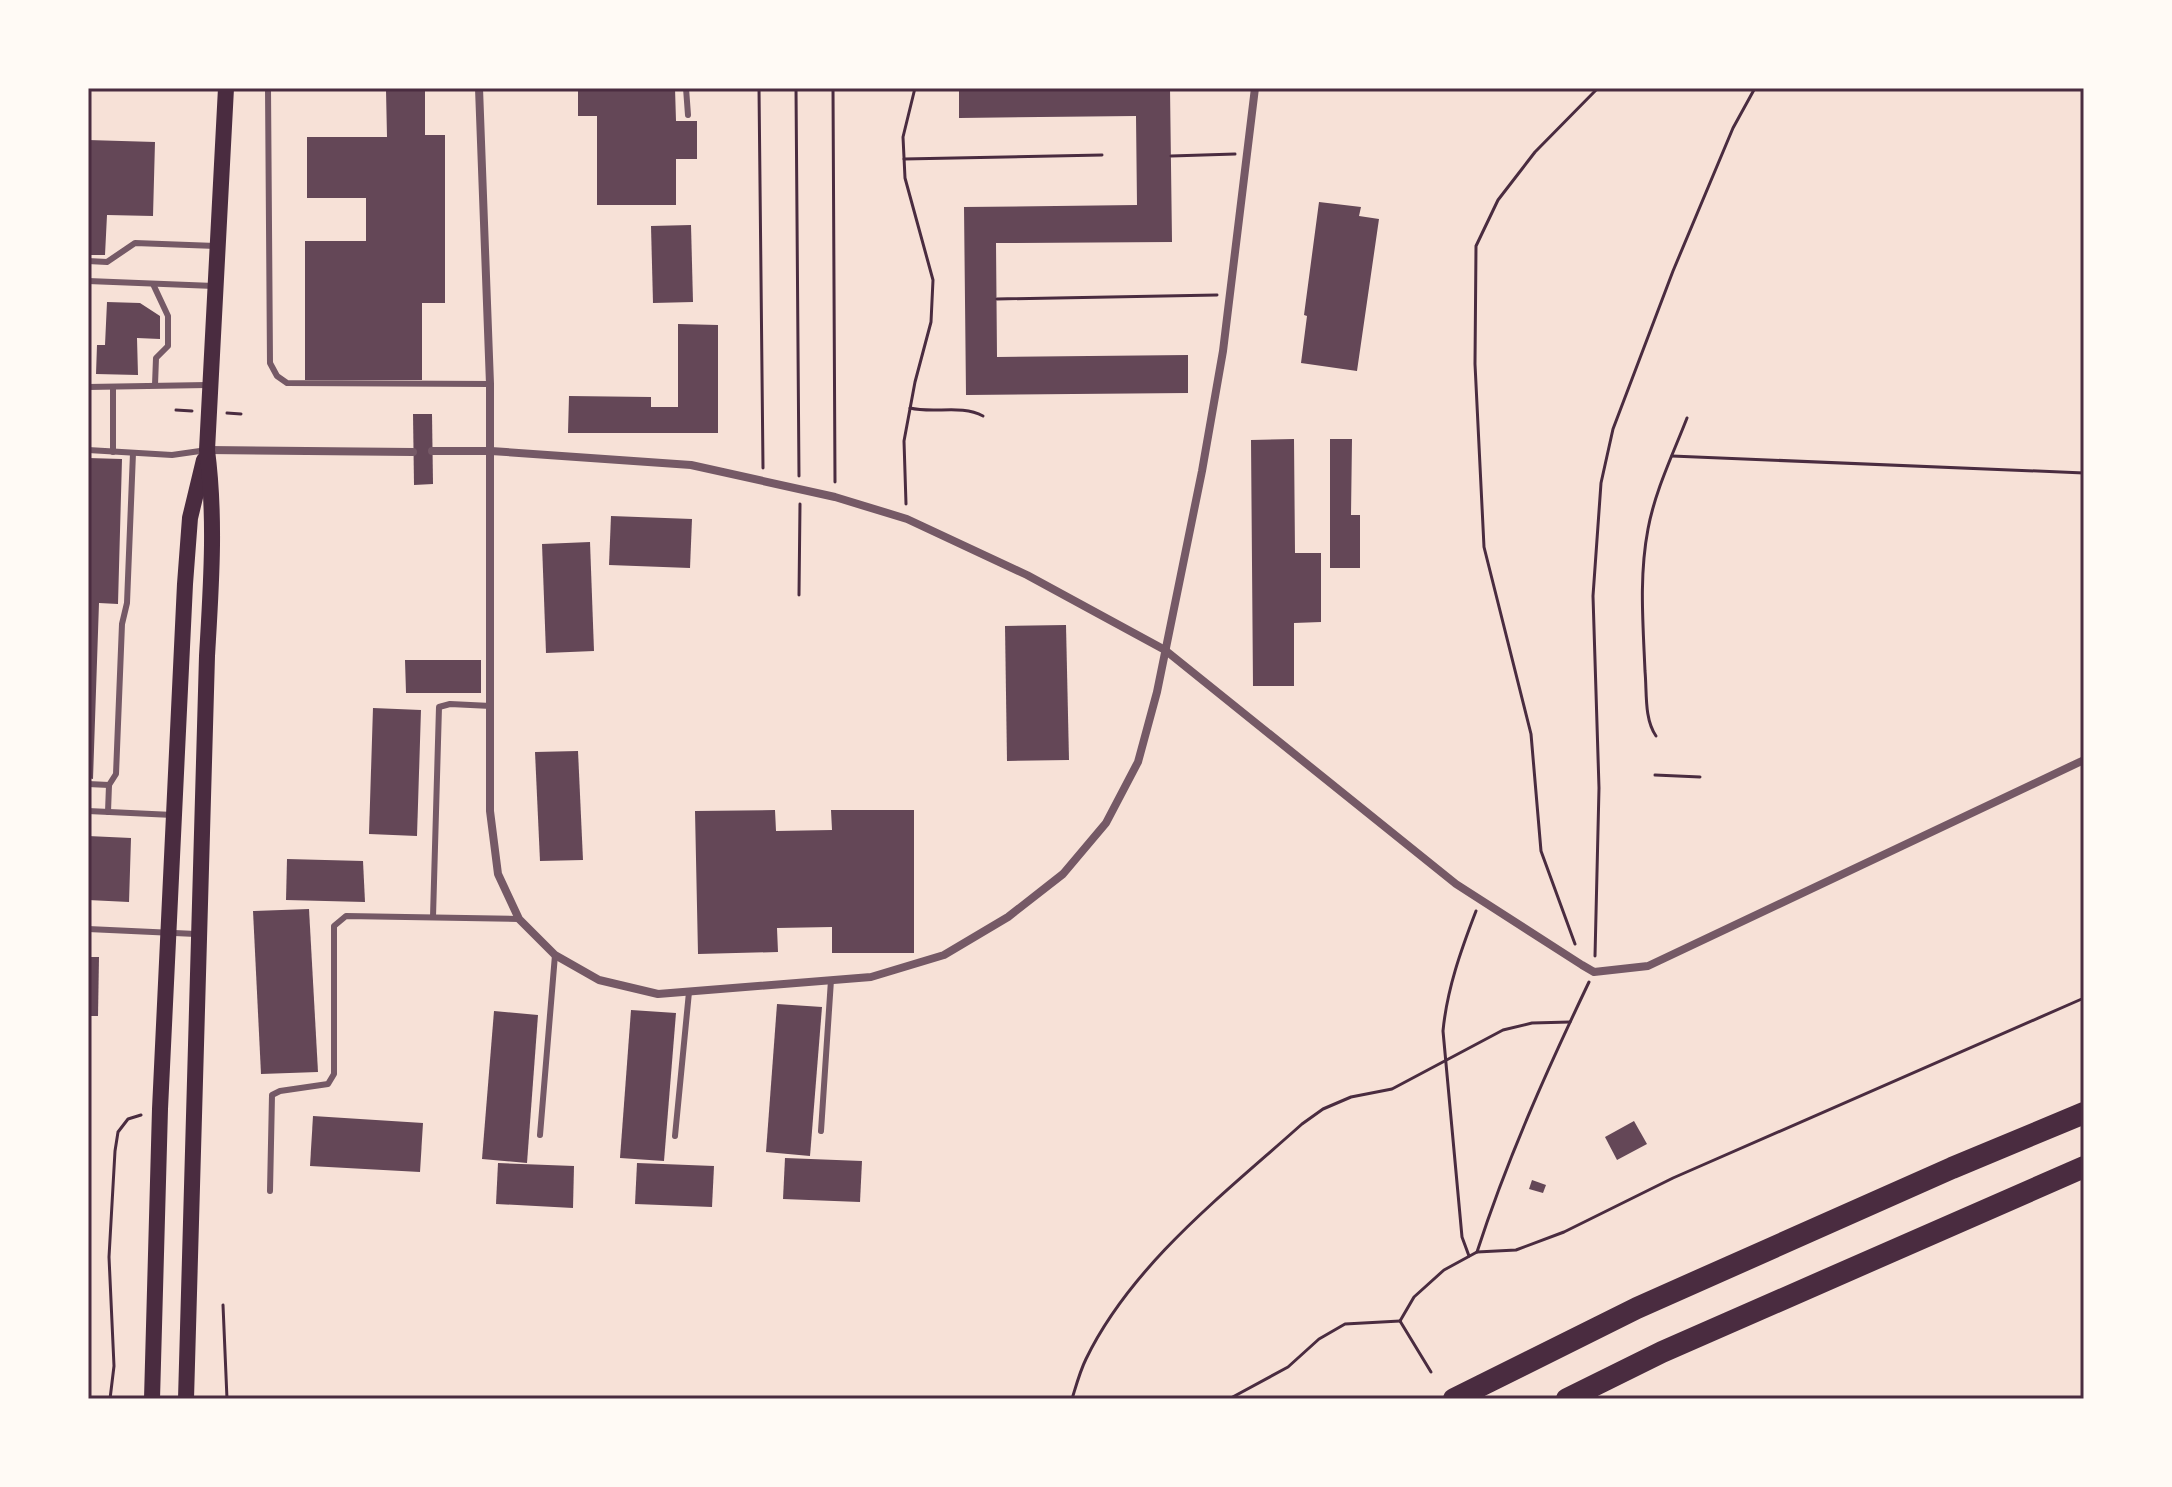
<svg xmlns="http://www.w3.org/2000/svg" width="2172" height="1487" font-family="'Public Sans',sans-serif">
<style>
.building{fill:#644757}
.lines{fill:none;stroke-linecap:round;stroke-linejoin:round}
.path{stroke:#4a2c40;stroke-width:3}
.service{stroke:#755966;stroke-width:6}
.minor{stroke:#755966;stroke-width:8}
.secondary{stroke:#4a2c40;stroke-width:16}
.motorway{stroke:#4a2c40;stroke-width:22}
.neatline{fill:none;stroke:#4a2c40;stroke-width:3}
</style>
<rect width="100%" height="100%" fill="#f7e1d7"/>
<g class="building">
<polygon points="578,88 675,88 676,121 697,121 697,159 676,159 676,205 597,205 597,116 578,116"/>
<polygon points="959,88 1170,88 1172,242 996,243 997,357 1188,355 1188,393 966,395 964,207 1137,205 1136,116 959,118"/>
<polygon points="386,90 425,90 425,135 445,135 445,303 422,303 422,380 305,380 305,241 366,241 366,198 307,198 307,137 387,137"/>
<polygon points="88,140 155,142 153,216 107,215 105,255 88,255"/>
<polygon points="1319,202 1361,207 1359,216 1379,219 1357,371 1301,363 1307,316 1304,315"/>
<polygon points="691,225 693,302 653,303 651,226"/>
<polygon points="107,302 140,303 160,316 160,339 137,338 138,375 96,374 97,345 105,345"/>
<rect x="88" y="321" width="3" height="33"/>
<polygon points="678,324 718,325 718,433 568,433 569,396 651,397 651,407 678,407"/>
<polygon points="413,414 432,414 433,484 414,485"/>
<polygon points="1294,439 1295,553 1321,553 1321,622 1294,623 1294,686 1253,686 1251,440"/>
<polygon points="1330,439 1352,439 1351,515 1360,515 1360,568 1330,568"/>
<polygon points="88,458 122,459 118,604 99,603 93,779 88,778"/>
<polygon points="611,516 692,519 690,568 609,565"/>
<polygon points="590,542 594,651 546,653 542,544"/>
<polygon points="1066,625 1069,760 1007,761 1005,626"/>
<polygon points="405,660 481,660 481,693 406,693"/>
<polygon points="373,708 421,710 417,836 369,834"/>
<polygon points="578,751 583,860 540,861 535,752"/>
<polygon points="775,810 776,831 832,830 831,810 914,810 914,953 832,953 832,927 777,928 778,952 698,954 695,811"/>
<polygon points="88,836 131,838 129,902 88,900"/>
<polygon points="287,859 363,861 365,902 286,900"/>
<polygon points="309,909 318,1072 261,1074 253,911"/>
<polygon points="88,957 99,957 98,1016 88,1016"/>
<polygon points="777,1004 822,1007 810,1156 766,1152"/>
<polygon points="631,1010 676,1013 664,1161 620,1158"/>
<polygon points="494,1011 538,1015 527,1163 482,1159"/>
<polygon points="313,1116 423,1123 420,1172 310,1166"/>
<polygon points="1634,1121 1647,1144 1617,1160 1605,1137"/>
<polygon points="785,1158 862,1161 860,1202 783,1199"/>
<polygon points="498,1163 574,1166 573,1208 496,1204"/>
<polygon points="637,1163 714,1166 712,1207 635,1204"/>
<polygon points="1532,1180 1546,1185 1543,1193 1529,1189"/>
</g>
<g class="lines">
<g class="path">
<polyline points="759,88 763,468"/>
<polyline points="796,88 799,476"/>
<polyline points="833,88 835,482"/>
<polyline points="1171,156 1235,154"/>
<polyline points="904,159 1102,155"/>
<polyline points="997,299 1217,295"/>
<path d="M910,408C934,414 961,404 983,416"/>
<polyline points="176,410 192,411"/>
<polyline points="227,413 241,414"/>
<polyline points="1672,456 2084,473"/>
<polyline points="906,504 904,441 915,382 931,322 933,280 905,178 903,137 915,88"/>
<polyline points="799,595 800,504"/>
<path d="M1656,736C1644,719 1647,692 1645,671C1643,623 1639,576 1648,529C1655,491 1673,454 1687,418"/>
<polyline points="1655,775 1700,777"/>
<polyline points="1575,944 1541,851 1531,734 1484,547 1475,364 1476,246 1498,200 1535,152 1598,88"/>
<polyline points="1595,956 1599,788 1593,596 1601,483 1613,429 1673,271 1733,128 1755,88"/>
<path d="M1477,1252C1507,1159 1547,1070 1589,982"/>
<path d="M1469,1256L1462,1237L1443,1031C1447,989 1461,950 1476,911"/>
<polyline points="223,1305 227,1399"/>
<polyline points="1400,1321 1414,1297 1444,1270 1477,1252 1516,1250 1564,1232 1673,1178 2084,998"/>
<polyline points="1400,1321 1431,1372"/>
<polyline points="110,1399 114,1366 109,1257 115,1151 118,1132 128,1119 141,1115"/>
<path d="M1072,1399C1076,1386 1080,1371 1086,1359C1132,1264 1225,1193 1302,1124L1323,1109L1351,1097L1392,1089L1503,1030L1532,1023L1570,1022"/>
<polyline points="1229,1399 1288,1367 1319,1339 1345,1324 1400,1321"/>
</g>
<g class="service">
<polyline points="268,88 270,363 277,376 287,383 490,384"/>
<polyline points="686,88 688,115"/>
<polyline points="88,261 107,262 135,243 216,246"/>
<polyline points="88,281 214,286"/>
<polyline points="153,284 168,316 168,346 156,358 155,385"/>
<polyline points="88,387 207,385"/>
<polyline points="88,450 172,455 207,450"/>
<polyline points="113,452 113,387"/>
<polyline points="88,784 109,785"/>
<polyline points="88,811 173,815"/>
<polyline points="108,812 109,785 116,774 122,624 127,603 133,453"/>
<polyline points="433,917 439,707 450,704 491,706"/>
<polyline points="88,929 196,934"/>
<polyline points="821,1131 831,980"/>
<polyline points="540,1135 555,955"/>
<polyline points="675,1136 689,992"/>
<polyline points="270,1191 272,1095 280,1091 328,1084 334,1074 334,926 346,916 519,919"/>
</g>
<g class="minor">
<polyline points="479,88 490,384 490,811 498,874 519,919 555,955 599,980 658,994 871,977 944,955 1008,917 1063,874 1106,823 1138,762 1157,692 1202,471 1223,351 1255,88"/>
<polyline points="208,450 413,452"/>
<polyline points="432,451 491,451 691,465 835,497 907,519 1027,575 1165,650 1456,884 1582,965 1594,972 1648,966 2084,760"/>
</g>
<g class="secondary">
<polyline points="152,1399 160,1109 185,584 190,518 204,460"/>
<path d="M186,1399L207,656C211,587 216,519 207,450L226,88"/>
</g>
<g class="motorway">
<polyline points="1454,1399 1637,1308 1952,1168 2084,1113"/>
<polyline points="1567,1399 1662,1352 2084,1167"/>
</g>
</g>
<rect width="2172" height="1487" fill="none" stroke="#fffaf5" stroke-width="180"/>
<rect x="90" y="90" width="1992" height="1307" class="neatline"/>
</svg>
